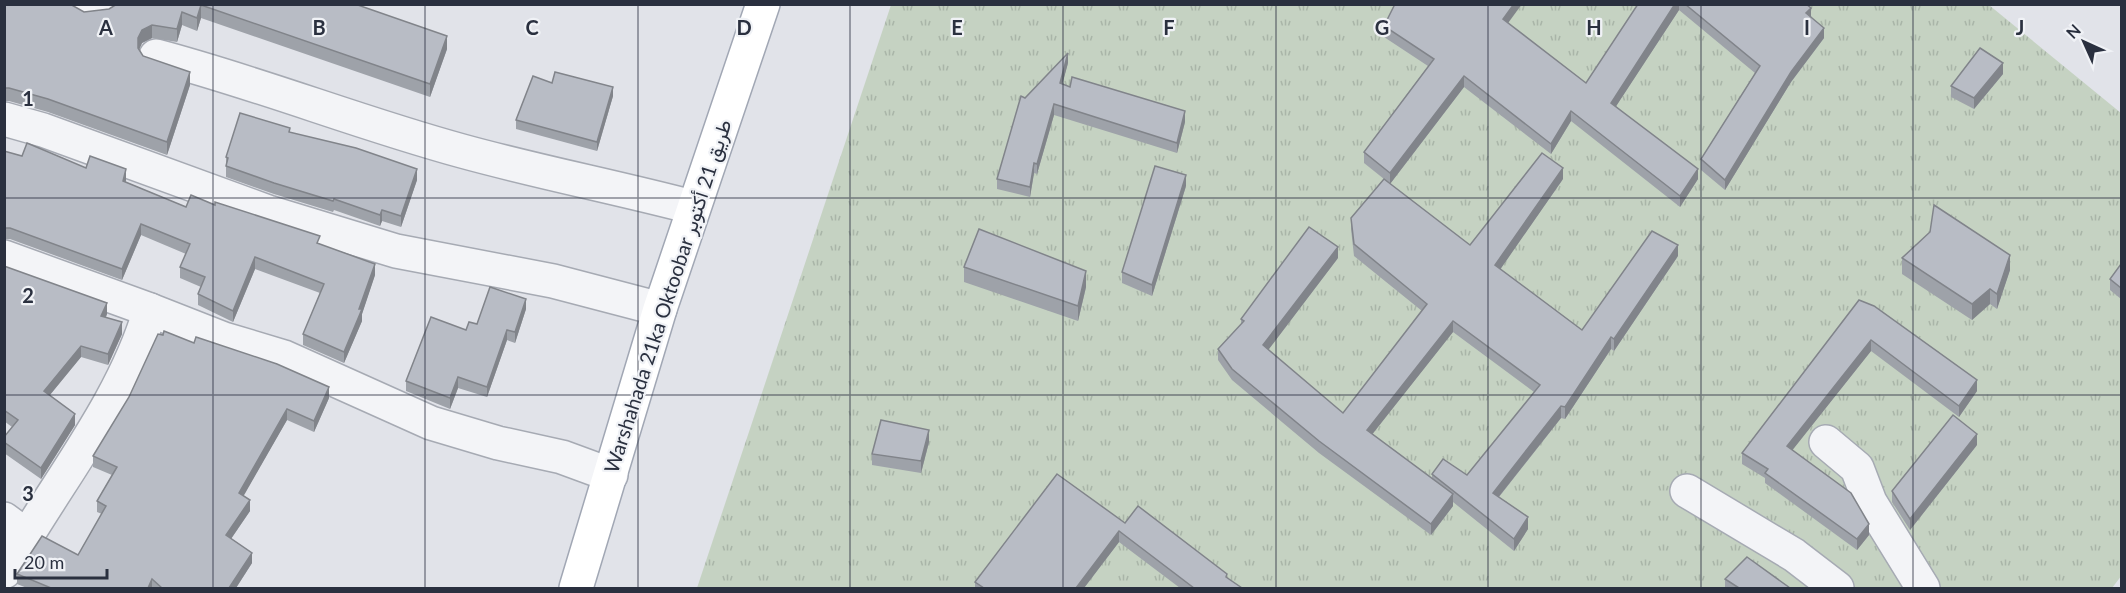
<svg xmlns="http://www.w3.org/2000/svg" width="2126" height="593" font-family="Lato,Vazirmatn,sans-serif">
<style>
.grass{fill:url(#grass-tufts)}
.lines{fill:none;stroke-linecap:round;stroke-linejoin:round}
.minor-casing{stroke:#a6aab3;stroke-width:36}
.major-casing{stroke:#a1a7b4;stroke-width:36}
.minor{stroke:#f3f4f7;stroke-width:33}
.major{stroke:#fff;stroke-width:33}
.wall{fill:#9ea2a9;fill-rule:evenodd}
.shaded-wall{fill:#81848a}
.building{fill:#b8bcc5;stroke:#81848a;stroke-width:1.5}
.grid{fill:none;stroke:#2a303f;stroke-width:1.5;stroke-opacity:0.55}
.labels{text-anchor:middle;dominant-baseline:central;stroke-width:4.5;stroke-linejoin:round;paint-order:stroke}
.street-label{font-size:20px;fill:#2a303f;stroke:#f0f2f6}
.grid-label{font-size:20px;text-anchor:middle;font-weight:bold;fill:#2a303f;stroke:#f0f2f6;stroke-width:4.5;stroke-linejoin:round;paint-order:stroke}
</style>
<defs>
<pattern id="grass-tufts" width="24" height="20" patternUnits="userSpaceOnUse" patternTransform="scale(1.5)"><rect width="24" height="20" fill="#c5d2c2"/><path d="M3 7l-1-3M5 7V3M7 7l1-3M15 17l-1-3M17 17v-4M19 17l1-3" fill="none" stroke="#a9b5a8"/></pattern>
</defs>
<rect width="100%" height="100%" fill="#e1e3e9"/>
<polygon class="grass" points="891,5 1989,5 2121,113 2122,575 2112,588 697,588"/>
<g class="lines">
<g class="minor-casing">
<g id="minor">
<polyline points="80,4 90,8 104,4"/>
<path d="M156,56C259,83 359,123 462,151C538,172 616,187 692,207"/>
<polyline points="4,119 43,130 268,212 396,251 553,281 660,309"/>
<polyline points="4,257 150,310"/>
<polyline points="1826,442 1857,468 1870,502 1923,588"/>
<polyline points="1687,491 1794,555 1837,588"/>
<polyline points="4,519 27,536 4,572"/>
<path d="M27,536C71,464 126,392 150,310L224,339L284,357L431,423L498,443L562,457L611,475"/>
</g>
</g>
<g class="major-casing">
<polyline id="major" points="576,588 660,309 763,4"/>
</g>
<use href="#minor" class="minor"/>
<use href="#major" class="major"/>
</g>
<g class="wall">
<polygon points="4,4 84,12 109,9 117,4 355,4 447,49 430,97 201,18 197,31 182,25 177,42 152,38 142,43 139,50 143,56 190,85 167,155 48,112 9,101 4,101"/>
<path d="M1638,4H1806L1811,16L1824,38L1791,82L1725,190L1701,170V159L1755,73L1679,10L1616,106L1698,179L1680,207L1571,121L1551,154L1464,87L1390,184L1470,245L1563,179L1500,269L1582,330L1678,256L1614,351L1611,349L1565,419L1561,418L1499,497L1528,529L1514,551L1453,502V506L1431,535L1319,453L1232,380L1218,360V349L1241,325V319L1338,258L1268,350L1343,413L1422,311L1354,256L1351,229V218L1384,179L1364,163V152L1428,66L1384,37V26L1508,23L1586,83ZM1453,332L1534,392L1467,475L1432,474V479L1372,434Z"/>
<polygon points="1068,63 1062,84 1070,87 1185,122 1177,153 1054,115 1037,174 1034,173 1030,197 997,189 997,179 1025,98"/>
<polygon points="2003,74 1974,109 1951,97 1951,86"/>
<polygon points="552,83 613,96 597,151 516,129 516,120"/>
<polygon points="290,133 417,180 401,227 382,221 380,226 334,210 333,212 274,194 226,177 226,157"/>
<polygon points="4,151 22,156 86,168 126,180 126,182 186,207 215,205 320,244 375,275 362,314 362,321 344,363 303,345 303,334 320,293 255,269 233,322 198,305 198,294 201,287 180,278 180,267 186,254 141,235 122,280 10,239 4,239"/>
<polygon points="1186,186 1152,296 1122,283 1122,272"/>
<polygon points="1930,232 2010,270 1997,309 1990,304 1972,320 1902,274 1902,258"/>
<polygon points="2121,264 2121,299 2110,290 2110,279"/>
<polygon points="4,266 107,314 106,317 122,334 108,365 81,357 50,395 75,425 41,479 4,453 4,437 12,427 4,421"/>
<polygon points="964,267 1086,287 1078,321 964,282"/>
<polygon points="1859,300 1977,391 1959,417 1871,351 1792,450 1869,535 1857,550 1765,483 1765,478 1742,464 1742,453"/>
<polygon points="526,309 515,343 507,340 487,397 458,388 450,409 406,391 406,381 466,330 477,324"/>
<polygon points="329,398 314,432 287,420 243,496 250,511 231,539 252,563 236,588 27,588 17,584 17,574 78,555 102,514 97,512 97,501 112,475 93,467 93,456"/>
<polygon points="929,442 921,473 872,465 872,454"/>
<polygon points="1977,445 1910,530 1892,502 1892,491"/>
<polygon points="1125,523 1227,578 1242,588 1180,588 1119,542 1084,588 975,588 975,582"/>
<polygon points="1725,579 1790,588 1725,588"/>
</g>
<g class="shaded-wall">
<polygon points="1514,4 1522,4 1503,30 1503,19"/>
<polygon points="1675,4 1679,4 1679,10 1611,114 1611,103"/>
<polygon points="201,5 201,18 197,31 197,18"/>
<polygon points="1811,8 1811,19 1806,13"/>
<polygon points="182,12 182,25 177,42 177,29"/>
<polygon points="152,25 152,38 142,43 138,52 138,38 142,30"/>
<polygon points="1824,28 1824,38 1791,82 1725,190 1725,180 1791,72"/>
<polygon points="447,36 447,49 430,97 430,84"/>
<polygon points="1068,53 1068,63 1060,93 1060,83"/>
<polygon points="2003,63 2003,74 1974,109 1974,98"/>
<polygon points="190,72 190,85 167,155 167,142"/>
<polygon points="1464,76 1464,87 1390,184 1390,173"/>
<polygon points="613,87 613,96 597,151 597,142"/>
<polygon points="1054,104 1054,115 1037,174 1037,164"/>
<polygon points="1185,111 1185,122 1177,153 1177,143"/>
<polygon points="1571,111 1571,121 1551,154 1551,144"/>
<polygon points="1034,163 1034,173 1030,197 1030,187"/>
<polygon points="1563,168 1563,179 1495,277 1495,265"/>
<polygon points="126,169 126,180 123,192 123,181"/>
<polygon points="417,169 417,180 401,227 401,216"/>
<polygon points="1698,169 1698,179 1680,207 1680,196"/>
<polygon points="1186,175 1186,186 1152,296 1152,285"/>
<polygon points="382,210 382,221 380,226 380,215"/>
<polygon points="141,224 141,235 122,280 122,269"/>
<polygon points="1678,245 1678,256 1614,351 1614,339"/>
<polygon points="1338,247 1338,258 1263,357 1263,345"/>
<polygon points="2010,255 2010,270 1997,309 1997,294"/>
<polygon points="255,257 255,269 233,322 233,311"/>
<polygon points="375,264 375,275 362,314 362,321 344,363 344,352"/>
<polygon points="1086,271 1086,287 1078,321 1078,306"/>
<polygon points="1990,289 1990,304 1972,320 1972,304"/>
<polygon points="526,299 526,309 515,343 515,332"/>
<polygon points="107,303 107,314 101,327 101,316"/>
<polygon points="1453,321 1453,332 1367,441 1367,430"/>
<polygon points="122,322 122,334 108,365 108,354"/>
<polygon points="507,330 507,340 487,397 487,387"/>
<polygon points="1611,337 1611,349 1565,419 1565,407"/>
<polygon points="1871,340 1871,351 1787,457 1787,446"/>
<polygon points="81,346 81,357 44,402 44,391"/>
<polygon points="458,377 458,388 450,409 450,398"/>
<polygon points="1977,380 1977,391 1959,417 1959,406"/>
<polygon points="329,387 329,398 314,432 314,421"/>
<polygon points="1561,406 1561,418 1493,504 1493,493"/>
<polygon points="287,409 287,420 239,504 239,493"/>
<polygon points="75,414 75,425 41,479 41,468"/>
<polygon points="929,430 929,442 921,473 921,461"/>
<polygon points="1977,434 1977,445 1910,530 1910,519"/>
<polygon points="1453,494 1453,506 1431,535 1431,524"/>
<polygon points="250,500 250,511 226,546 226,535"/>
<polygon points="1528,517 1528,529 1514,551 1514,539"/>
<polygon points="1869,524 1869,535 1857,550 1857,539"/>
<polygon points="1119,531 1119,542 1084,588 1076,588"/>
<polygon points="252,553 252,563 236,588 229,588"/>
<polygon points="152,579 152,588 148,588"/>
</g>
<g class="building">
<polygon points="4,4 70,4 84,12 109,9 117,4 355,4 447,36 430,84 201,5 197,18 182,12 177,29 152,25 142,30 138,38 138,48 143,56 190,72 167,142 48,99 9,88 4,88"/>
<polygon points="1395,4 1514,4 1503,19 1586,83 1638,4 1675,4 1611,103 1698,169 1680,196 1571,111 1551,144 1464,76 1390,173 1364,152 1434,59 1384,26"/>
<polygon points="1685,4 1806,4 1811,8 1806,13 1824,28 1791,72 1725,180 1701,159 1760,66"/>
<polygon points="1980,48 2003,63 1974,98 1951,86"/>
<polygon points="1068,53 1060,83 1070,87 1072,77 1185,111 1177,143 1054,104 1037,164 1034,163 1030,187 997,179 1021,96 1025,98"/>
<polygon points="555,72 613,87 597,142 516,120 533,76 552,83"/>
<polygon points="240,113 290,128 289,132 356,148 417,169 401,216 382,210 380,215 334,199 333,201 274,183 226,166 228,158 226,157"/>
<polygon points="27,143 86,168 90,156 126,169 123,181 186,207 191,195 215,205 215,202 320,236 317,243 375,264 359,309 362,309 344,352 303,334 324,284 255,257 233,311 198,294 205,277 180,267 190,244 141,224 122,269 10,228 4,228 4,151 22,156"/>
<polygon points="1542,153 1563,168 1495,265 1582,330 1652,231 1678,245 1614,339 1611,337 1565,407 1561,406 1493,493 1528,517 1514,539 1432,474 1443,459 1467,475 1540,385 1453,321 1367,430 1453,494 1431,524 1319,441 1232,369 1218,349 1244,321 1241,319 1309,227 1338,247 1263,345 1343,413 1427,304 1354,244 1351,218 1384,179 1470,245"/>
<polygon points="1155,166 1186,175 1152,285 1122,272"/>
<polygon points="1934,205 2010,255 1997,294 1990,289 1972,304 1902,258 1930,232"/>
<polygon points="979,229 1086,271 1078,306 964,267"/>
<polygon points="2121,264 2121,288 2110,279"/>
<polygon points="4,266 107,303 101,316 122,322 108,354 81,346 44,391 75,414 41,468 4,442 4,437 18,420 4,410"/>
<polygon points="490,287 526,299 515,332 507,330 487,387 458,377 450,398 406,381 431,317 466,330 469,322 477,324"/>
<polygon points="1859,300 1874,306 1977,380 1959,406 1871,340 1787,446 1851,493 1869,524 1857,539 1765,473 1768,469 1742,453"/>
<polygon points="164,331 194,343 196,337 277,364 329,387 314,421 287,409 239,493 250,500 226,535 252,553 229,588 162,588 152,579 148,588 51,588 17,574 42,536 78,555 106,506 97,501 117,467 93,456 129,397 158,334 163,335"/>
<polygon points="1953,415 1977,434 1910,519 1892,491"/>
<polygon points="881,420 929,430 921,461 872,454"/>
<polygon points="1057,474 1125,523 1138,506 1227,574 1226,577 1242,588 1194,588 1119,531 1076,588 984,588 975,582"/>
<polygon points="1747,557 1790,588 1739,588 1725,579"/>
</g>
<path class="grid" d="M213,4V588M425,4V588M638,4V588M850,4V588M1063,4V588M1276,4V588M1488,4V588M1701,4V588M1913,4V588M4,198H2122M4,395H2122"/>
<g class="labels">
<g class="street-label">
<text transform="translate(667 296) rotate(-72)">Warshahada 21ka Oktoobar طريق 21 أكتوبر</text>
</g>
</g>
<g class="grid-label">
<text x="106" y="35">A</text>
<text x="319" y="35">B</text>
<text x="532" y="35">C</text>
<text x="744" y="35">D</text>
<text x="957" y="35">E</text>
<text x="1169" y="35">F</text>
<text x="1382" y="35">G</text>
<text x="1594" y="35">H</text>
<text x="1807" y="35">I</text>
<text x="2020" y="35">J</text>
<text x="28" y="106">1</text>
<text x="28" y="303">2</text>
<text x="28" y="501">3</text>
</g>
<rect width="2126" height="593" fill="none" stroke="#2a303f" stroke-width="12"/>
<g transform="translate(2084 42) rotate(315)" stroke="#f0f2f6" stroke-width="4.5" paint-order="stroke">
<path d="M0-4.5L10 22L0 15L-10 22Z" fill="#2a303f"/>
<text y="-9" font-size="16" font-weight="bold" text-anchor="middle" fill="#2a303f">N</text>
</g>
<path d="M15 569v9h92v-9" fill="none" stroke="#2a303f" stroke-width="3"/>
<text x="24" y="569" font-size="18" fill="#2a303f" stroke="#f0f2f6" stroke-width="4.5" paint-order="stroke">20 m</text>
</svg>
